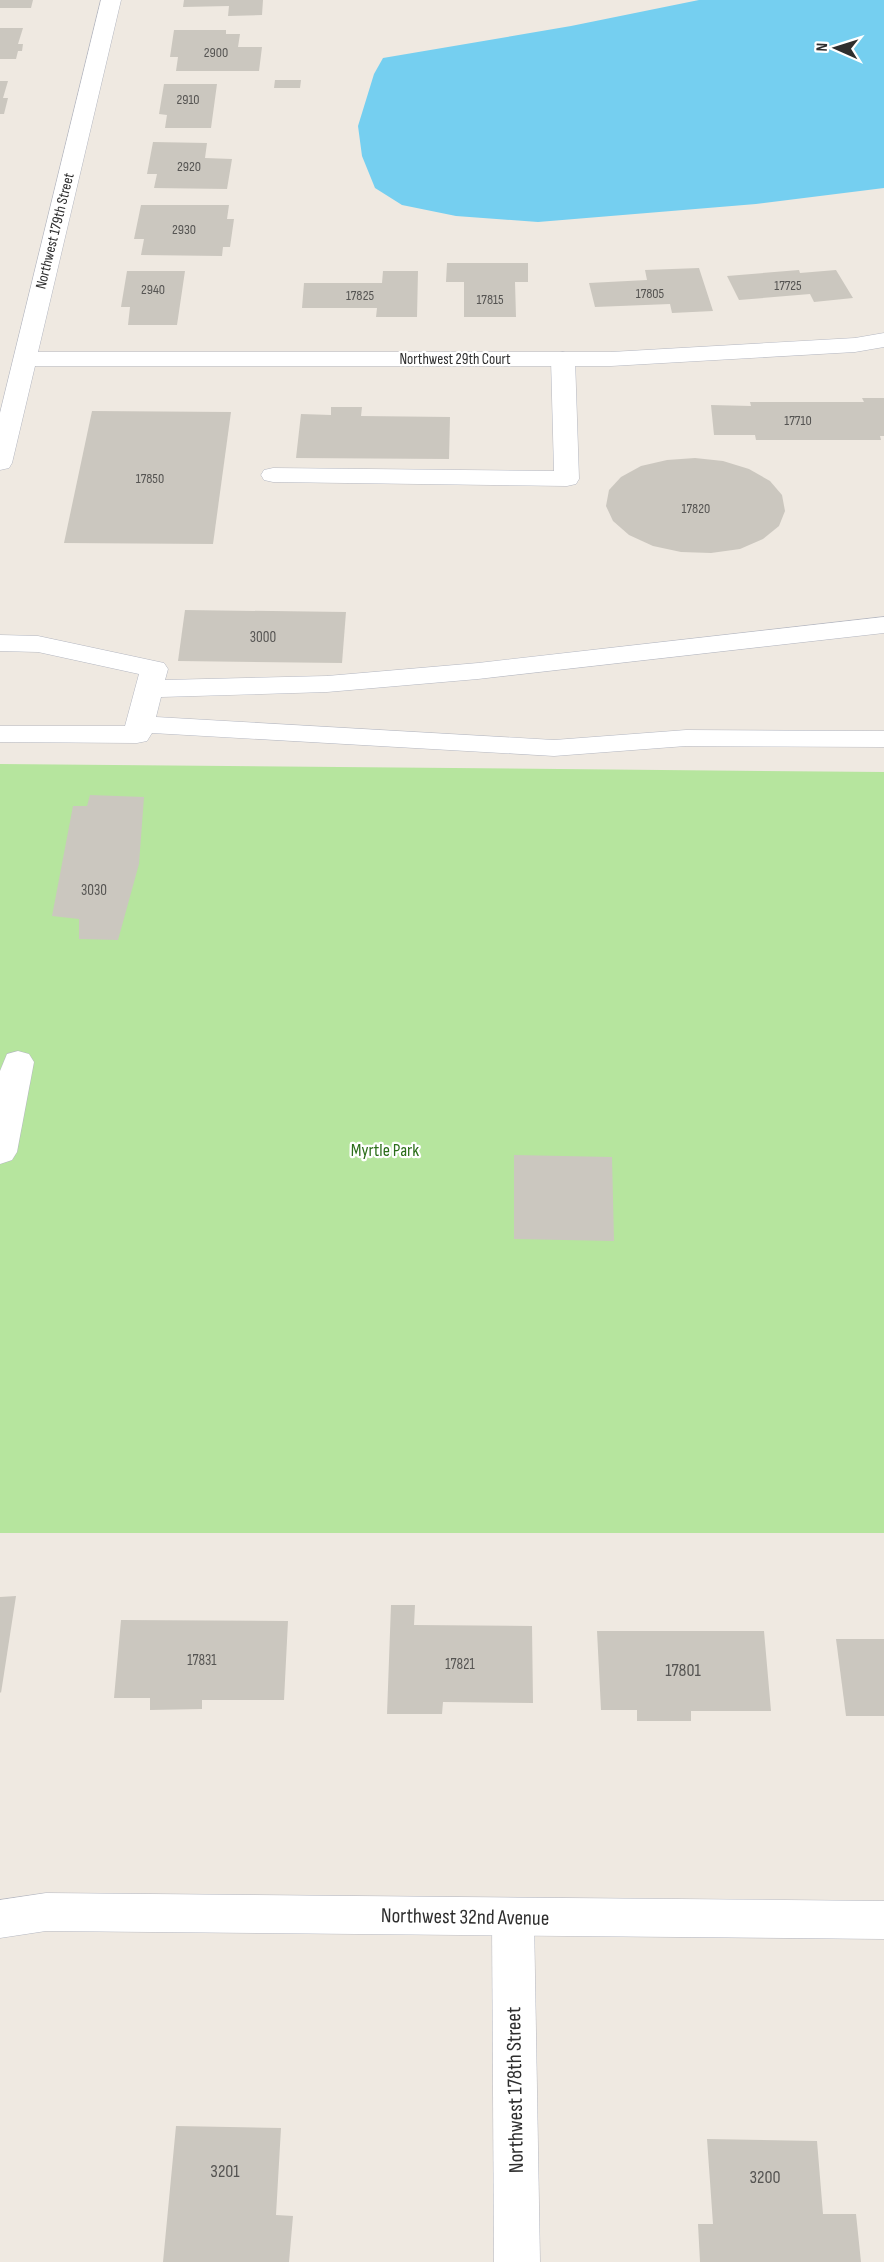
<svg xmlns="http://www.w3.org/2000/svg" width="884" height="2262" font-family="'Sofia Sans Condensed',sans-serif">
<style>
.green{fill:#b6e59e}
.water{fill:#75cff0}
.building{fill:#cbc7bf}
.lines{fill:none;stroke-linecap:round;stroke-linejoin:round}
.service-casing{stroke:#b4b7c1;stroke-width:1}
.minor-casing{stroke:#b4b7c1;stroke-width:1}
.tertiary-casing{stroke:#b4b7c1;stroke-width:1}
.service{fill:#fff;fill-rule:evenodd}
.minor{fill:#fff;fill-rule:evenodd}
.tertiary{fill:#fff;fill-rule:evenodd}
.labels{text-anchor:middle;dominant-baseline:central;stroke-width:4.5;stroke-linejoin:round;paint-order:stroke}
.far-number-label{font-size:14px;fill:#555452}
.far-street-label{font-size:15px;fill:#2e2e2e;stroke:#fff}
.number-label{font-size:15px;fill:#555452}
.park-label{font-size:18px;fill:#2c6e1b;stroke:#fff}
.near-number-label{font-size:18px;fill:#555452}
.near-street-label{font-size:21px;fill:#2e2e2e;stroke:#fff}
</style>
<rect width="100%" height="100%" fill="#efe9e1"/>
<polygon class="green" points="0,764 884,772 884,1533 0,1533"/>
<polygon class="water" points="699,0 884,0 884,188 756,204 538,222 456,216 402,205 375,188 362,156 358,126 374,74 383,58 571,26"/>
<g class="building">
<polygon points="0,0 33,0 31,8 0,8"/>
<polygon points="184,0 263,0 262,15 228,16 229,6 183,7"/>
<polygon points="0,28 23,28 18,44 23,44 22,51 18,51 16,59 0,59"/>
<polygon points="174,30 226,30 226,34 240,34 238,47 262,47 259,71 176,71 178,57 170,57"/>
<polygon points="275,80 301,80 300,88 274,88"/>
<polygon points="0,81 8,81 3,98 8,98 4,114 0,114"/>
<polygon points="164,84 217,84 211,128 165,128 167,115 159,114"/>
<polygon points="153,142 207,143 205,158 232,159 227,189 154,188 157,174 147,174"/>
<polygon points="141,205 229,205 227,219 234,219 230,247 223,247 222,256 141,255 144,239 134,239"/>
<polygon points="447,263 528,263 528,282 515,282 516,317 464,317 464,282 446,282"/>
<polygon points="699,268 713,311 672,313 670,304 595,307 589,283 647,280 645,270"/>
<polygon points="799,270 800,273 836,270 853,298 814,302 810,294 739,300 727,276"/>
<polygon points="127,271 185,271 177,325 128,325 130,307 121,307"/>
<polygon points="383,271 418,271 417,317 376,317 377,308 302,308 304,283 382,283"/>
<polygon points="862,398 884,398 884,436 880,436 881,440 756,440 755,435 714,435 711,405 751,406 750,402 864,402"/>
<polygon points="331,407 362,407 361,416 450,417 449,459 296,458 301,414 331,415"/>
<polygon points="92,411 231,412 213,544 64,543"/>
<polygon points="695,458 723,461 749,469 770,481 782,495 785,511 779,526 763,539 740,549 711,553 681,552 653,546 629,535 613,521 606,506 609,490 621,477 641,466 667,460"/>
<polygon points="185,610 346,612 342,663 178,661"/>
<polygon points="90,795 144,797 139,864 118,940 79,939 79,919 52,916 73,806 87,806"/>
<polygon points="514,1155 612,1157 614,1241 514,1239"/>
<polygon points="16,1596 1,1693 0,1692 0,1597"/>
<polygon points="391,1605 415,1605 414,1625 532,1626 533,1703 443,1702 442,1714 387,1714"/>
<polygon points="121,1620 288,1621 284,1700 202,1700 202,1709 150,1710 150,1698 114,1698"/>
<polygon points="597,1631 764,1631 771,1711 691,1711 691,1721 637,1721 637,1710 601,1710"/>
<polygon points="836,1639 884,1639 884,1716 846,1716"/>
<polygon points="176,2126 281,2128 276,2215 293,2216 289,2262 163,2262"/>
<polygon points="707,2139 817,2141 823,2214 856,2214 861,2262 700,2262 698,2224 713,2224"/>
</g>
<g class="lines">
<g class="service-casing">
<g id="service">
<polygon points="563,352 571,354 575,359 579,479 576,484 567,486 273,482 264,480 261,475 264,470 273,468 554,471 551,359 555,354"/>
<polygon points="884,617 884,633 478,679 327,692 161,697 156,717 554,740 686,730 884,731 884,747 686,746 554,756 152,733 147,741 137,743 0,742 0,726 125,726 139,674 38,652 0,651 0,635 38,636 164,663 168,669 165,680 327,676 478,663"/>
<polygon points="18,1051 29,1054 34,1062 17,1152 12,1160 0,1164 0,1071 7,1054"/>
</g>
</g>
<g class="minor-casing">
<g id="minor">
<polygon points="101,0 121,0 38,352 611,352 855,338 884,333 884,347 855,352 611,366 35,366 12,463 9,468 0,470 0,413"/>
<polygon points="513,1899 528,1904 534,1918 540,2262 494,2262 492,1918 498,1904"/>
</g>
</g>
<g class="tertiary-casing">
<polygon id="tertiary" points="46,1893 884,1901 884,1939 46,1931 0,1938 0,1900"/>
</g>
<use href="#service" class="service"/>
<use href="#minor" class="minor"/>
<use href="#tertiary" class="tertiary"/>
</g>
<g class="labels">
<g class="far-number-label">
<text x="216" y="52">2900</text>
<text x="188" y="99">2910</text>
<text x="189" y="166">2920</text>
<text x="184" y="229">2930</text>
<text x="788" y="285">17725</text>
<text x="153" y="289">2940</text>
<text x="650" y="293">17805</text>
<text x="360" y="295">17825</text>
<text x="490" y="299">17815</text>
<text x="798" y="420">17710</text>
<text x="150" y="478">17850</text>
<text x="696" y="508">17820</text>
</g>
<g class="far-street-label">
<text transform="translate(55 231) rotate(-76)">Northwest 179th Street</text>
<text x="455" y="359">Northwest 29th Court</text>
</g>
<g class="number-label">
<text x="263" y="637">3000</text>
<text x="94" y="890">3030</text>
<text x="202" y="1660">17831</text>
<text x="460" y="1664">17821</text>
</g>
<g class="park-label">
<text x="385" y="1150">Myrtle Park</text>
</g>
<g class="near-number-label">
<text x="683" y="1670">17801</text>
<text x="225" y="2171">3201</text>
<text x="765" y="2177">3200</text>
</g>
<g class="near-street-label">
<text transform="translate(465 1917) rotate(1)">Northwest 32nd Avenue</text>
<text transform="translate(515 2090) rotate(-91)">Northwest 178th Street</text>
</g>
</g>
<g transform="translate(836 48) rotate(273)" stroke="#ffffff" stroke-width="4.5" paint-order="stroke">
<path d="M0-4.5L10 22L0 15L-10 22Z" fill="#2e2e2e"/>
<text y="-9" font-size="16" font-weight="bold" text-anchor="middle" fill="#2e2e2e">N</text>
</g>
</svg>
